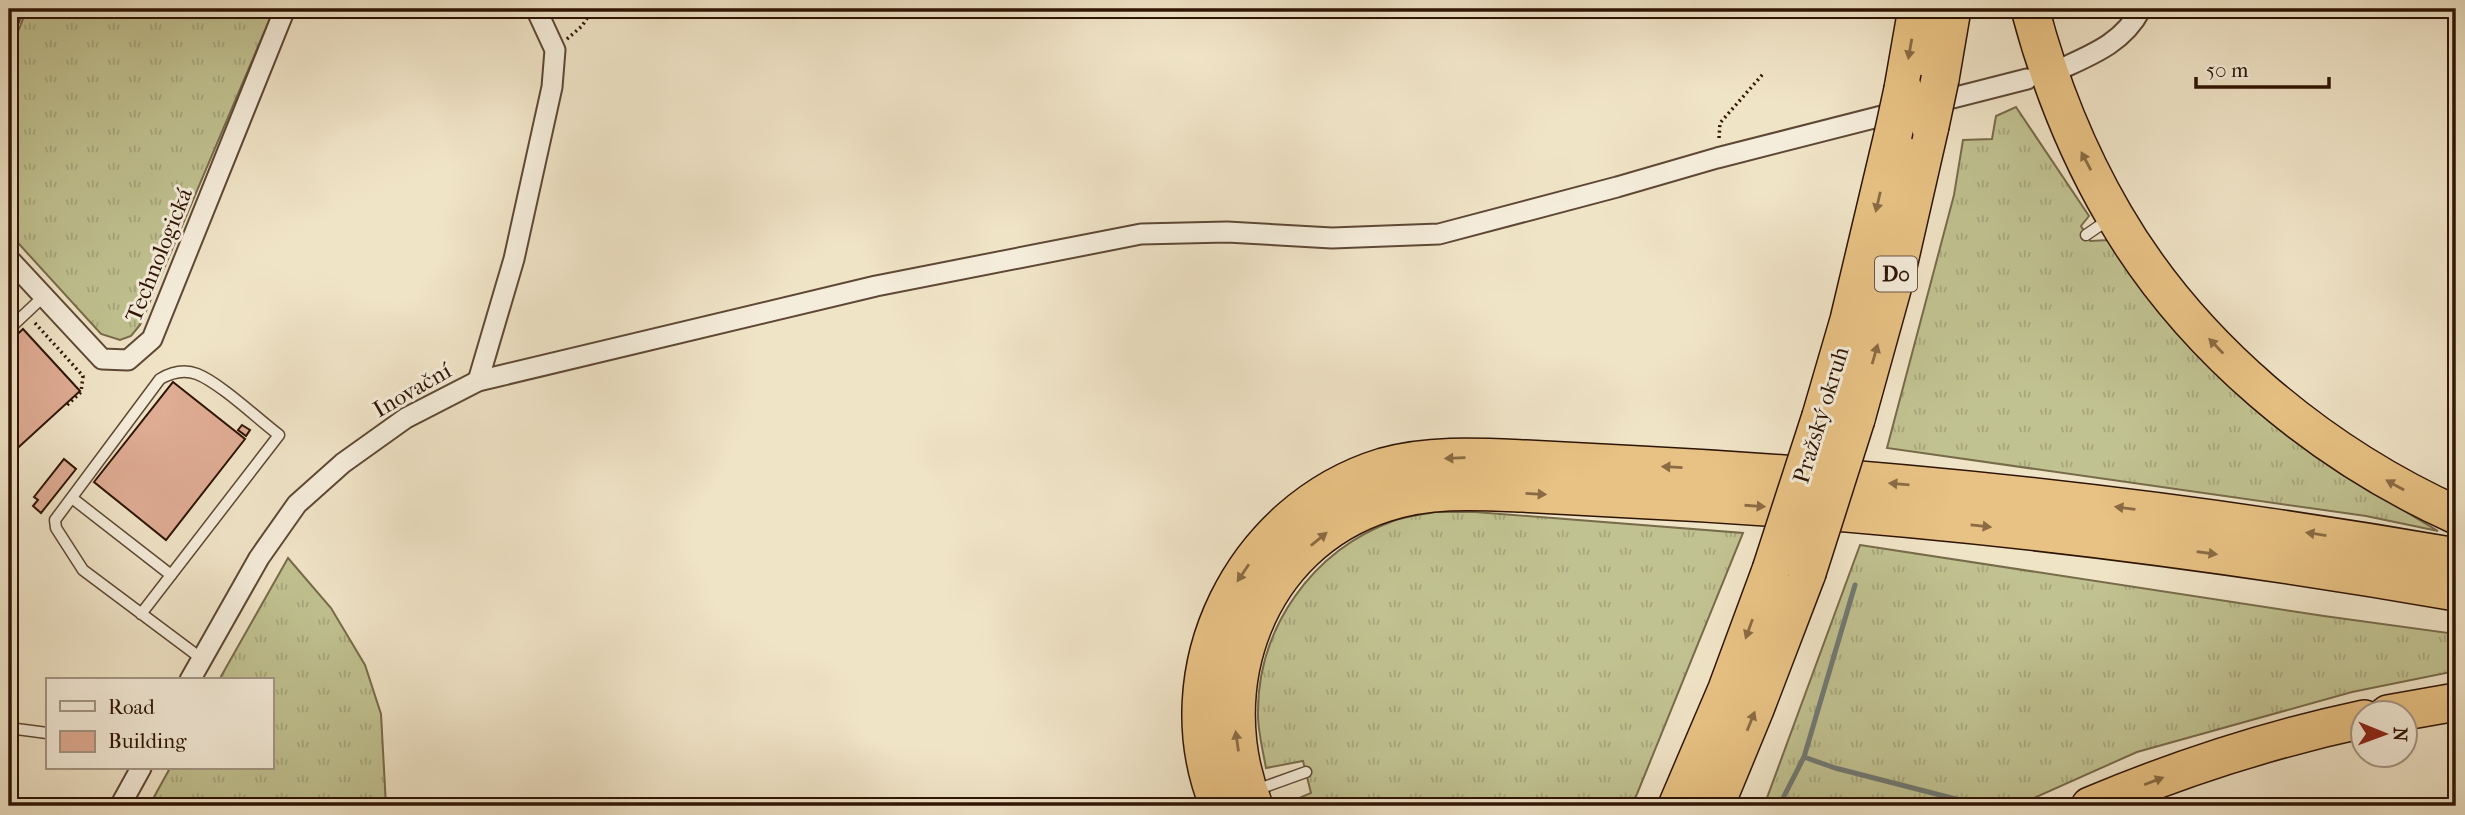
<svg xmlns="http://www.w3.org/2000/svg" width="2465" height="815" font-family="'IM FELL French Canon',serif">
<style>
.grass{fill:url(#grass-tufts);stroke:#786b4a;stroke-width:2}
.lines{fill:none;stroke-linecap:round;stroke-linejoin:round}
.stream{stroke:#717973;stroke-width:5}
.building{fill:#dfac94;stroke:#2e1404;stroke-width:2}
.service-casing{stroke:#5e4835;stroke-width:13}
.minor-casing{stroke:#5e4835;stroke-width:23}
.motorway-casing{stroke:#2e1404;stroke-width:40}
.path{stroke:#2e1404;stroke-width:3.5;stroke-dasharray:2 3.5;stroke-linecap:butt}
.service{stroke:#f5eddb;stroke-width:10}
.minor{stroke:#f5eddb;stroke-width:19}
.motorway{stroke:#e8c284;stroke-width:37}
.motorway-bridge-casing{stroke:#2e1404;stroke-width:40;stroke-linecap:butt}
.motorway-bridge{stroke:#e8c284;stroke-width:37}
.oneway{fill:#8b6b44}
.labels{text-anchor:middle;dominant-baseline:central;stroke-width:6;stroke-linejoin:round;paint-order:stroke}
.shield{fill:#f5eddb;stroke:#6a5544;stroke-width:2}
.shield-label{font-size:21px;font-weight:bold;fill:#2e1404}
.street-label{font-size:23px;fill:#2e1404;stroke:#f5eddb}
</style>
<defs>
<pattern id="grass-tufts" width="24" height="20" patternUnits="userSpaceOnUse" patternTransform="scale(1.75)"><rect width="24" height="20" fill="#c1c291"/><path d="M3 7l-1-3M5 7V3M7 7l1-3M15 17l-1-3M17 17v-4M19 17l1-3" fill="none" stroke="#a6a67b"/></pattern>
</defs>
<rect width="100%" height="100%" fill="#f0e4c7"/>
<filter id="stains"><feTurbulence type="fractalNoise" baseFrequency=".00286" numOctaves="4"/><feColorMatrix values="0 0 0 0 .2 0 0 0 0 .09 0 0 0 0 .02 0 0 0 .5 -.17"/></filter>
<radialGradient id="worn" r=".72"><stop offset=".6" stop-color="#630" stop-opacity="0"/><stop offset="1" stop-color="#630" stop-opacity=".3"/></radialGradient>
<g class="grass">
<polygon points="27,9 274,9 140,325 131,336 120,340 101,334 9,233 9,54"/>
<path d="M2016,107L2089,216L2081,226L2090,241L2110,240C2148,289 2183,343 2228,385C2291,443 2364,487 2438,531L2366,516L1887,448L1954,195L1963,140L1992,139L1996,116Z"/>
<path d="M1435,512H1475L1743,533L1637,794L1630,806H1281L1311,793L1303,761L1266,768C1263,751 1258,732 1258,715C1257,628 1312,551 1393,521C1406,516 1421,515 1435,512Z"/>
<polygon points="1860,545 2324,616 2456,634 2456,671 2352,692 2137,752 2016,806 1764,806"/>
<polygon points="288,558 331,608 365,665 381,714 386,806 149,806 170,768 271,768 271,680 219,680"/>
</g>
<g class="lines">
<g class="stream">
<polyline points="1804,757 1835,768 1983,806"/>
<polyline points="1779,806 1804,757 1855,585"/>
</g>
</g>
<g class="building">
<polygon points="23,329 80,391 9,456 9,370 15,364 9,357 9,342"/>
<polygon points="173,382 245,439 166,540 94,482"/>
<polygon points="242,425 250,430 246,436 238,430"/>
<polygon points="64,459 76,469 41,513 33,506 38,500 34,497"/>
</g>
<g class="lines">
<g class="service-casing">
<g id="service">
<polyline points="2086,235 2108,220"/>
<polyline points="9,329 44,296"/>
<polyline points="72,498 171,575"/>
<path d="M141,614L279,435C258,419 220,383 197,374C184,369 172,372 160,379L55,520L56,528L83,570L202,659"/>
<polyline points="9,728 47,733"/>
<polyline points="1256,790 1306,772"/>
</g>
</g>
<g class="minor-casing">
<g id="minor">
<polyline points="9,19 13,9"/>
<path d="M2065,67C2096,53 2124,41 2141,9"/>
<polyline points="9,259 102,359 128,360 152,339 285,9"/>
<polyline points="478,381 514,259 552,87 555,50 536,9"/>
<polyline points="190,680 259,558 297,504 343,463 406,418 478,381 876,286 1141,234 1227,232 1332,238 1439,234 1617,187 1717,158 2027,79"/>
<polyline points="120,806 141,768"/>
</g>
</g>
<g class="motorway-casing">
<g id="motorway">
<path d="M2030,9C2049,81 2076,150 2114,215C2190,346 2319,453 2456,515"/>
<polyline points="1940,79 1952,9"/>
<polyline points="1903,89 1917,9"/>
<polyline points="1821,416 1849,320 1893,135"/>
<polyline points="1856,419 1896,275 1930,126"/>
<polyline points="2388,714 2456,702"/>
<path d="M1219,806C1163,670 1243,510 1383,467C1429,454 1479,457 1526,459C1563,461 1601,463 1639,465C1913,479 2186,510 2456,557"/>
<path d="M1254,806C1206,687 1257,544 1385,503C1430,488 1476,491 1522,493C1559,495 1595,497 1631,499C1908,512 2184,545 2456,592"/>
<polyline points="1677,806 1727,689 1771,570"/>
<polyline points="1715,806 1755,709 1807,573"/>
<path d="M2090,806C2178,769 2270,739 2364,719"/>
</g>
</g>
<g class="path">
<polyline points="567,39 582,26 593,9"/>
<polyline points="1719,138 1720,123 1763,74"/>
<polyline points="35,323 83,376 81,392 65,407"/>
</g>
<use href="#service" class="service"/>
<use href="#minor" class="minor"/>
<use href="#motorway" class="motorway"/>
<g class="motorway-bridge-casing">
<g id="motorway-bridge">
<polyline points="1930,126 1940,79"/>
<polyline points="1893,135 1903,89"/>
<polyline points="1771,570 1821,416"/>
<polyline points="1807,573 1856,419"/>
</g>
</g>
<use href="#motorway-bridge" class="motorway-bridge"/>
</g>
<defs><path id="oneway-solid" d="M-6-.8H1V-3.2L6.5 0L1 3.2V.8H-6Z" transform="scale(1.75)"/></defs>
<g class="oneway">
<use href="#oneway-solid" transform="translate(1910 49) rotate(100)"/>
<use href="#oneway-solid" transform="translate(2086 161) rotate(-118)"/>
<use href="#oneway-solid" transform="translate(1878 202) rotate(103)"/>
<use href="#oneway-solid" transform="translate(2216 346) rotate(-134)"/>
<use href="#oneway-solid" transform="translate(1875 354) rotate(-74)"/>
<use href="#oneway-solid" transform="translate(1455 458) rotate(178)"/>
<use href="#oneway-solid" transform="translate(1672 467) rotate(-177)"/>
<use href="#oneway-solid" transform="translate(1899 484) rotate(-175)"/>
<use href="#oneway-solid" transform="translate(2395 485) rotate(-151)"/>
<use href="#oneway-solid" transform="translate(1536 494) rotate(3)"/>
<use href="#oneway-solid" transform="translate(1755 506) rotate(4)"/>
<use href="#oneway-solid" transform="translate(2125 508) rotate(-173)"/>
<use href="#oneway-solid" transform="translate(1981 526) rotate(6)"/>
<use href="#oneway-solid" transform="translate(2316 534) rotate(-171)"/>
<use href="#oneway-solid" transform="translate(1319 539) rotate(-39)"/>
<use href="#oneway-solid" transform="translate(2207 553) rotate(8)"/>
<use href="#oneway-solid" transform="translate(1243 573) rotate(124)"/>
<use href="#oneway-solid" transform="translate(1749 629) rotate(110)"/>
<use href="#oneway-solid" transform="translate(1751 721) rotate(-68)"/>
<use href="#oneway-solid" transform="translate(1237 741) rotate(-98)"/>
<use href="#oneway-solid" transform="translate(2154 781) rotate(-21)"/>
</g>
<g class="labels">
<rect class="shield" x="1875" y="256.5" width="42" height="35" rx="5"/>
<g class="shield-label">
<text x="1896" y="274">D0</text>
</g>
<g class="street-label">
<text transform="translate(159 255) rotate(-68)">Technologická</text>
<text transform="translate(412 390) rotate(-30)">Inovační</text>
<text transform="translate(1821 415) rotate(-73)">Pražský okruh</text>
</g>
</g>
<rect width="2465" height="815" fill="none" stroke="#f0e4c7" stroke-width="35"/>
<rect x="10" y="10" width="2444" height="794" fill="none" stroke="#2e1404" stroke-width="3.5"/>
<rect x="18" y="18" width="2430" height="780" fill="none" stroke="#2e1404" stroke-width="2"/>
<rect x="46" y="678" width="228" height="91" fill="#f5eddb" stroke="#a59685" stroke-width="2"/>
<rect x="60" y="701" width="35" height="10" fill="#f5eddb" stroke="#a59685" stroke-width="2"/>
<text x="108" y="714" font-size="21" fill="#2e1404">Road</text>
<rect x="60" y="731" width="35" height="21" fill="#dfac94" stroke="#a59685" stroke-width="2"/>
<text x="108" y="748" font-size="21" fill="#2e1404">Building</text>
<g transform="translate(2384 734) rotate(91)"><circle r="33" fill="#f5eddb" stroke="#a59685" stroke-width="2"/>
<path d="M0-5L12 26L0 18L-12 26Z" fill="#8f2418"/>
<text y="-10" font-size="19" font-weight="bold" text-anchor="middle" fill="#2e1404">N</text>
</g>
<path d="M2196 77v10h133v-10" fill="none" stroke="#2e1404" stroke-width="3.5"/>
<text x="2206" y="77" font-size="21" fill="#2e1404" stroke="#f5eddb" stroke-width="5" paint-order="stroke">50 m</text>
<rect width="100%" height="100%" filter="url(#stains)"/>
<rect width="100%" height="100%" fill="url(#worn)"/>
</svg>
